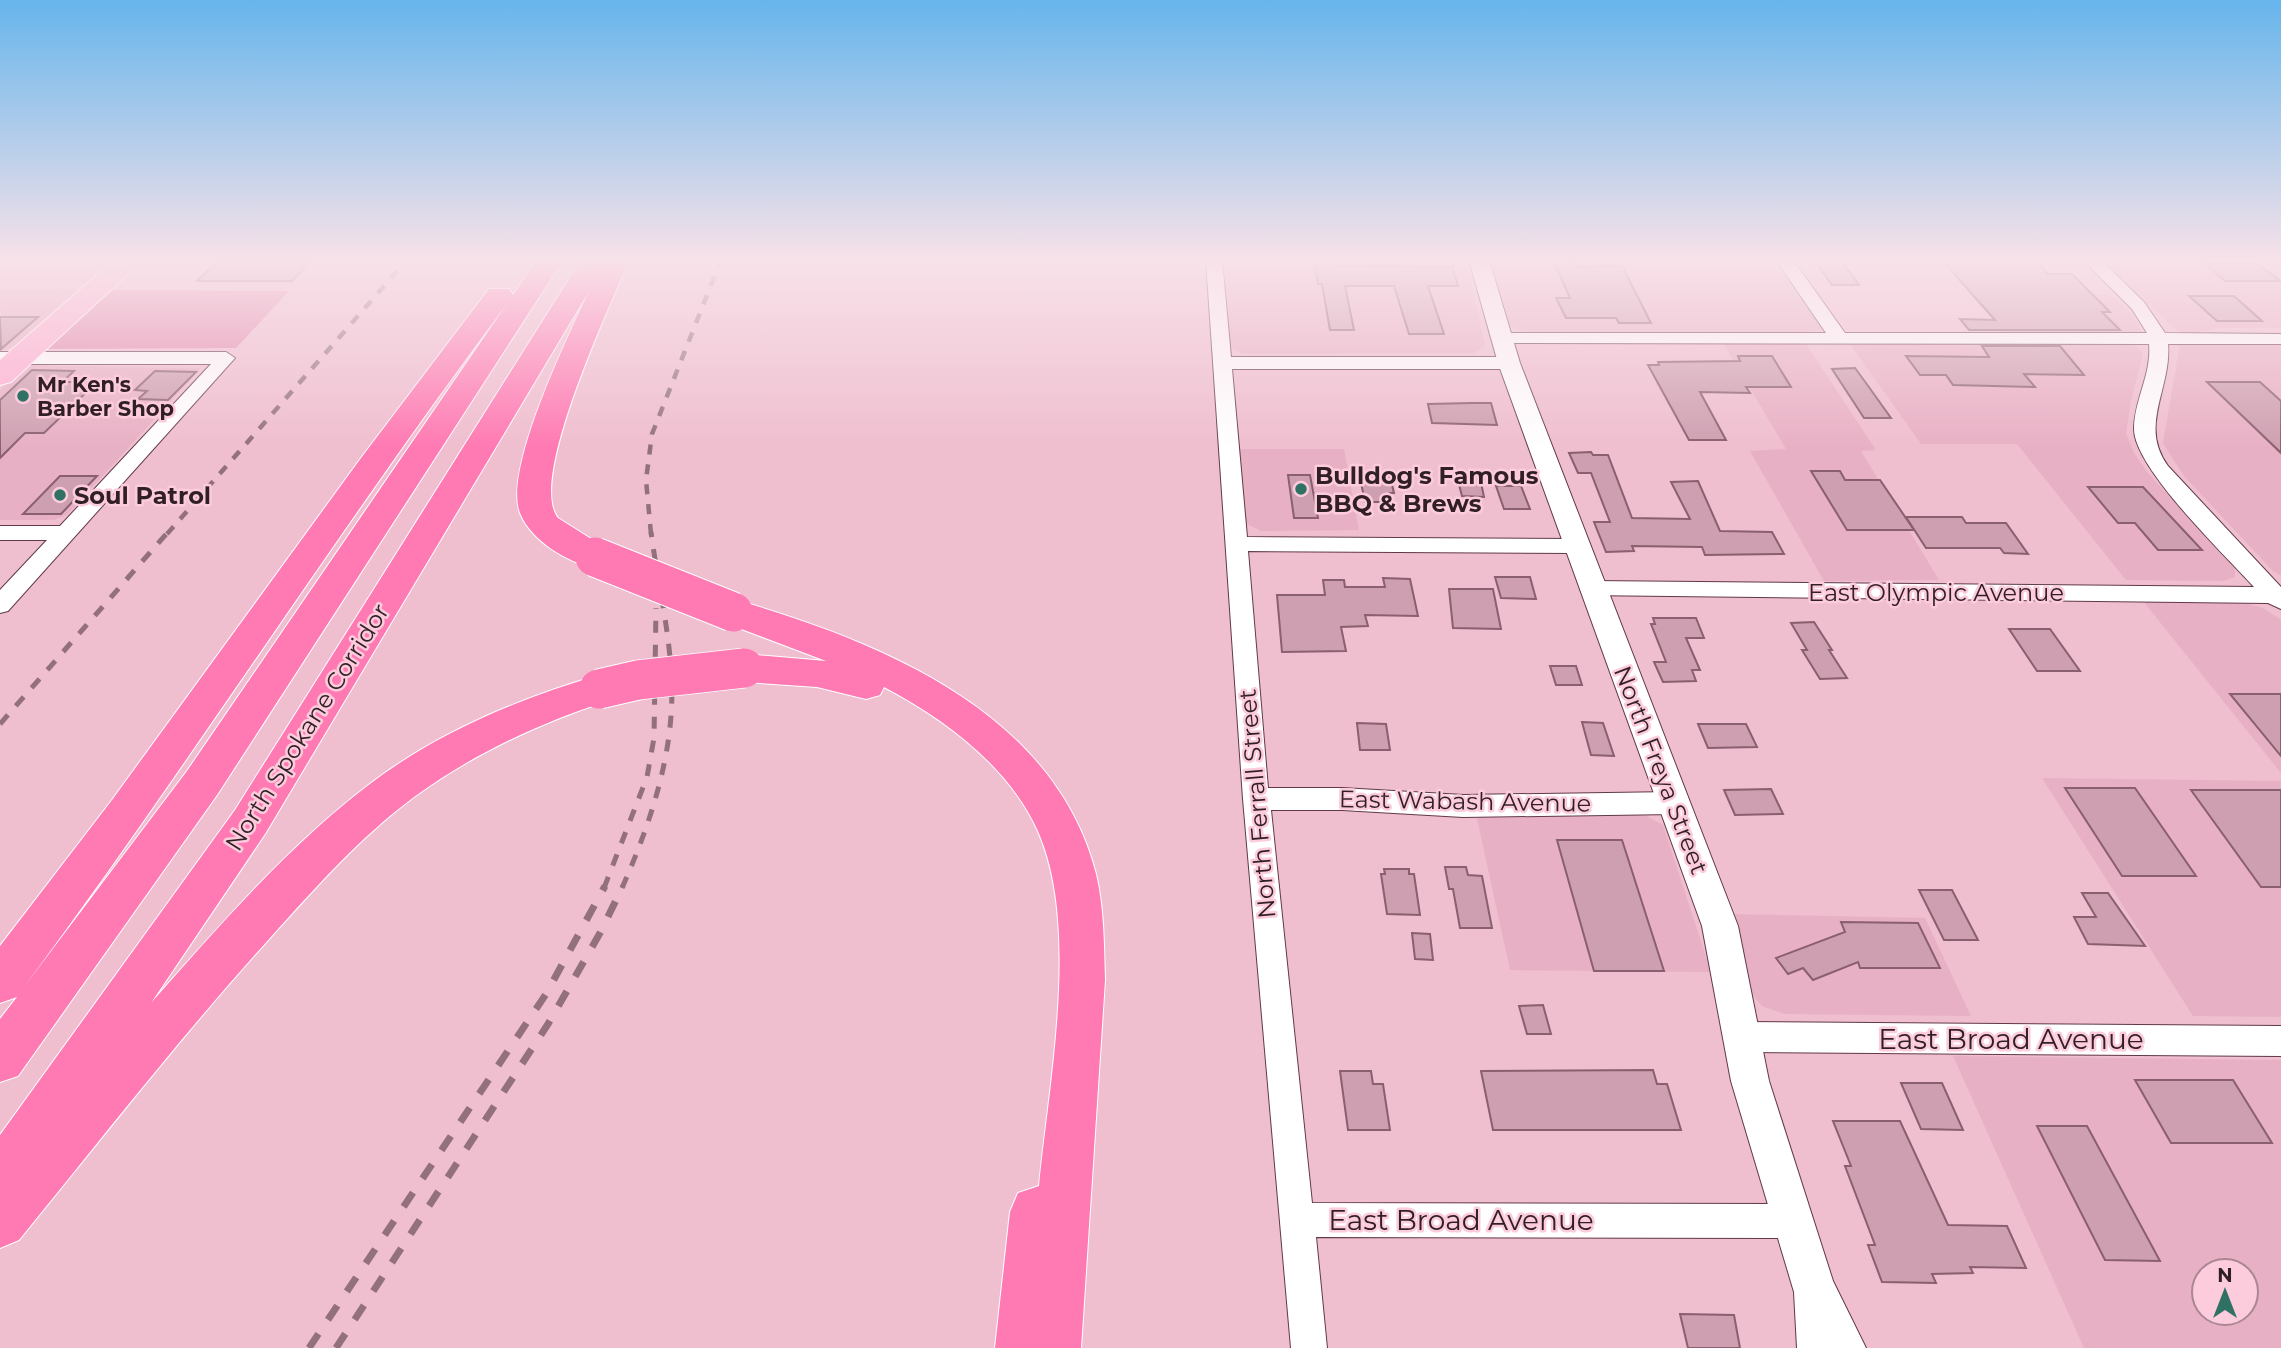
<svg xmlns="http://www.w3.org/2000/svg" width="2281" height="1348" font-family="Montserrat,sans-serif">
<style>
.built{fill:#e8b0c4;fill-rule:evenodd}
.green{fill:#e288ac}
.building{fill:#ce9fb0;stroke:#8a5f6f;stroke-width:2}
.lines{fill:none;stroke-linecap:round;stroke-linejoin:round}
.minor-casing{stroke:#613949;stroke-width:2}
.tertiary-casing{stroke:#613949;stroke-width:2}
.primary-casing{stroke:#fff;stroke-width:2}
.motorway-casing{stroke:#fff;stroke-width:2}
.minor{fill:#fff;fill-rule:evenodd}
.tertiary{fill:#fff;fill-rule:evenodd}
.primary{fill:#ffafd1;fill-rule:evenodd}
.motorway{fill:#ff79b2;fill-rule:evenodd}
.rail-far2{stroke:#92707c;stroke-width:4.5;stroke-dasharray:10 10;stroke-linecap:butt}
.rail-far1{stroke:#92707c;stroke-width:5;stroke-dasharray:12 12;stroke-linecap:butt}
.rail{stroke:#92707c;stroke-width:7;stroke-dasharray:17 17;stroke-linecap:butt}
.motorway-bridge-casing{stroke:#fff;stroke-width:41;stroke-linecap:butt}
.motorway-bridge{stroke:#ff79b2;stroke-width:39}
.poi-dot{fill:#2f7162;stroke:#fccbdc;stroke-width:2.5}
.labels{text-anchor:middle;dominant-baseline:central;stroke-width:5;stroke-linejoin:round;paint-order:stroke}
.far-poi-label{font-size:21px;font-weight:bold;fill:#311f26;stroke:#fccbdc;text-anchor:start}
.poi-label{font-size:24px;font-weight:bold;fill:#311f26;stroke:#fccbdc;text-anchor:start}
.street-label{font-size:24px;fill:#311f26;stroke:#fccbdc}
.near-street-label{font-size:28px;fill:#311f26;stroke:#fccbdc}
</style>
<rect width="100%" height="100%" fill="#efbecf"/>
<g class="built">
<polygon points="0,260 112,260 87,282 79,283 0,283"/>
<polygon points="1217,260 1466,260 1485,346 1474,353 1243,354 1225,344"/>
<polygon points="1486,260 1772,260 1823,330 1798,333 1528,332 1508,326"/>
<polygon points="2103,260 2257,260 2281,280 2281,328 2219,328 2191,334 2180,333"/>
<polygon points="0,290 74,289 77,290 30,332 27,341 2,351"/>
<polygon points="1970,294 2108,295 2117,299 2133,316 2142,333 2006,334"/>
<polygon points="1723,343 1806,344 1876,450 1861,451 1939,580 1824,581 1750,451 1786,449"/>
<polygon points="2187,343 2281,344 2281,575 2273,571 2184,476 2163,443 2180,344"/>
<polygon points="1850,344 2130,344 2139,348 2143,354 2131,401 2126,433 2134,453 2148,473 2235,569 2235,577 2223,581 2126,580 2017,444 1921,444"/>
<polygon points="42,362 51,366 201,368 67,515 54,520 0,520 0,390 30,364"/>
<polygon points="1239,449 1344,449 1359,530 1261,531 1245,523"/>
<polygon points="2143,601 2244,603 2263,608 2281,620 2281,773"/>
<polygon points="2042,778 2281,781 2281,1017 2193,1016"/>
<polygon points="1641,813 1663,825 1711,972 1510,970 1476,814"/>
<polygon points="1726,914 1925,918 1971,1016 1784,1014 1762,1006 1745,986"/>
<path d="M1953,1056L2281,1060V1348H2084ZM2204,1271H2246V1313H2204Z"/>
</g>
<polygon class="green" points="113,290 289,291 236,348 44,349"/>
<g class="building">
<polygon points="1314,260 1337,260 1338,266 1452,267 1458,286 1428,286 1444,334 1409,334 1394,286 1345,286 1354,330 1330,330 1322,284 1318,284"/>
<polygon points="1553,260 1574,260 1577,267 1622,266 1651,323 1619,323 1616,318 1566,318 1556,298 1570,298"/>
<polygon points="1814,260 1841,260 1859,285 1832,285"/>
<polygon points="1942,260 2036,260 2048,274 2072,274 2110,312 2102,312 2120,330 1969,330 1960,319 1995,320"/>
<polygon points="217,262 310,262 292,281 197,281"/>
<polygon points="2205,263 2257,263 2280,281 2225,281"/>
<polygon points="2189,296 2234,296 2262,321 2217,321"/>
<polygon points="0,317 38,317 1,349"/>
<polygon points="1982,346 2060,346 2084,375 2024,374 2035,387 1953,385 1946,375 1920,375 1906,356 1989,357"/>
<polygon points="1738,356 1772,356 1791,387 1746,387 1750,393 1700,392 1726,440 1689,440 1648,365 1659,365 1658,362 1740,361"/>
<polygon points="1855,368 1866,383 1891,418 1864,418 1832,369"/>
<polygon points="32,370 74,371 62,382 97,382 44,433 25,433 0,458 0,400"/>
<polygon points="155,371 196,372 168,400 138,399 147,391 135,390"/>
<polygon points="2207,382 2260,382 2281,401 2281,453"/>
<polygon points="1472,403 1491,403 1497,425 1432,423 1428,404"/>
<polygon points="1591,452 1593,455 1608,455 1632,518 1690,519 1671,482 1698,481 1720,531 1772,532 1784,554 1705,555 1702,547 1632,546 1634,551 1606,552 1594,522 1610,522 1591,473 1578,473 1569,453"/>
<polygon points="1811,471 1840,471 1845,480 1880,480 1914,530 1847,530"/>
<polygon points="1359,473 1389,473 1394,493 1390,493 1392,502 1365,502"/>
<polygon points="1456,473 1479,473 1484,497 1462,496"/>
<polygon points="1288,475 1310,475 1318,518 1294,518"/>
<polygon points="60,476 97,476 61,514 23,514"/>
<polygon points="1496,486 1521,486 1530,509 1504,509"/>
<polygon points="2088,487 2143,487 2202,550 2158,550 2135,523 2118,523"/>
<polygon points="1906,517 1962,517 1966,523 2006,523 2028,554 2004,553 2000,548 1926,548"/>
<polygon points="1495,577 1530,577 1536,599 1501,598"/>
<polygon points="1383,578 1410,579 1418,616 1365,615 1368,626 1341,627 1346,651 1282,652 1277,595 1325,595 1323,580 1344,580 1345,587 1385,587"/>
<polygon points="1449,589 1493,589 1501,629 1453,628"/>
<polygon points="1653,618 1696,618 1704,638 1686,638 1700,670 1692,670 1696,681 1663,682 1654,662 1666,662 1651,624 1655,624"/>
<polygon points="1814,622 1832,650 1829,650 1847,678 1820,679 1802,650 1807,650 1791,623"/>
<polygon points="2009,629 2050,629 2080,671 2037,671"/>
<polygon points="1550,666 1576,666 1582,685 1556,685"/>
<polygon points="2230,694 2281,694 2281,756"/>
<polygon points="1582,722 1603,723 1614,756 1591,755"/>
<polygon points="1357,723 1386,724 1390,750 1360,750"/>
<polygon points="1698,724 1746,724 1757,747 1708,748"/>
<polygon points="2065,788 2135,788 2196,876 2122,876"/>
<polygon points="1771,789 1783,814 1735,815 1724,790"/>
<polygon points="2191,790 2281,790 2281,887 2261,887"/>
<polygon points="1557,840 1622,840 1664,971 1594,971"/>
<polygon points="1445,867 1466,867 1468,875 1482,876 1492,928 1460,928 1453,889 1449,889"/>
<polygon points="1384,869 1409,869 1409,874 1414,874 1420,915 1387,914 1381,874 1385,874"/>
<polygon points="1919,890 1952,890 1978,940 1944,940"/>
<polygon points="2082,893 2108,893 2145,946 2088,944 2074,917 2096,917"/>
<polygon points="1841,922 1918,923 1940,968 1860,968 1858,962 1813,980 1803,968 1788,974 1776,958 1845,932"/>
<polygon points="1412,933 1430,934 1433,960 1415,959"/>
<polygon points="1543,1005 1551,1034 1527,1034 1519,1006"/>
<polygon points="1653,1070 1657,1084 1667,1084 1681,1130 1493,1130 1481,1071"/>
<polygon points="1340,1071 1371,1071 1373,1084 1383,1084 1390,1130 1348,1130"/>
<polygon points="2135,1080 2233,1080 2272,1143 2171,1143"/>
<polygon points="1901,1083 1942,1083 1963,1130 1921,1129"/>
<polygon points="1833,1121 1900,1121 1948,1225 2007,1226 2026,1268 1970,1267 1973,1273 1932,1274 1936,1283 1882,1282 1868,1245 1875,1245 1845,1166 1851,1166"/>
<polygon points="2037,1126 2087,1126 2160,1261 2105,1260"/>
<polygon points="1680,1314 1734,1315 1740,1348 1688,1348"/>
</g>
<g class="lines">
<g class="minor-casing">
<g id="minor">
<polygon points="1206,260 1222,260 1231,357 1509,357 1518,363 1509,369 1232,369 1247,537 1576,539 1584,541 1587,546 1584,551 1576,553 1248,551 1268,788 1342,788 1463,795 1674,792 1684,795 1687,803 1684,811 1674,814 1463,817 1342,810 1271,810 1312,1203 1793,1204 1805,1209 1810,1221 1805,1233 1793,1238 1316,1237 1327,1348 1291,1348 1243,799"/>
<path d="M1776,260H1793L1845,333H2147L2132,309L2083,260H2101L2144,302L2165,333L2281,334V344H2168C2172,388 2138,425 2168,466L2281,587V609L2268,603L1583,595L1580,589L1583,583L1591,581L2254,587C2225,555 2134,468 2134,429C2134,400 2152,374 2149,344L1501,343L1492,338L1501,333H1826Z"/>
<polygon points="0,352 226,352 235,358 8,611 0,613 0,590 47,540 0,540 0,526 60,526 211,364 0,364"/>
<polygon points="1741,1022 2281,1026 2281,1056 1741,1052 1730,1047 1725,1037 1730,1027"/>
</g>
</g>
<g class="tertiary-casing">
<polygon id="tertiary" points="1469,260 1489,260 1520,363 1738,926 1769,1081 1833,1281 1866,1348 1797,1348 1794,1292 1731,1081 1702,926 1498,363"/>
</g>
<g class="primary-casing">
<polygon id="primary" points="114,260 143,260 11,382 0,385 0,360"/>
</g>
<g class="motorway-casing">
<g id="motorway">
<path d="M537,260H563L217,795L18,1076L0,1082V1019L17,997L0,1003V946L112,800L361,458L489,289H509L513,295L509,301C341,525 191,762 24,987L187,771Z"/>
<path d="M581,260L628,262C610,306 527,481 558,518L607,549L613,557L607,565L595,569C567,561 532,542 520,513C503,469 569,335 589,291L265,834L151,1003C222,923 295,838 382,775C448,728 522,698 599,675L613,679L618,689L613,699C542,722 474,753 414,797C360,837 315,888 270,938C182,1035 102,1138 19,1240L0,1248V1135L235,810Z"/>
<path d="M733,599C880,642 1054,711 1096,874C1104,908 1104,944 1105,980L1081,1348H995L1010,1212L1018,1193L1039,1186C1049,1083 1081,924 1037,829C1008,766 945,719 884,687L880,695L866,699L817,687L744,682L730,678L725,668L730,658L744,654L826,661L720,621L715,612L720,603Z"/>
</g>
</g>
<use href="#minor" class="minor"/>
<use href="#tertiary" class="tertiary"/>
<use href="#primary" class="primary"/>
<use href="#motorway" class="motorway"/>
<g class="rail-far2">
<polyline points="167,534 407,260"/>
<polyline points="651,534 646,480 652,434 721,260"/>
</g>
<g class="rail-far1">
<polyline points="0,724 168,532"/>
<polyline points="604,888 647,777 654,738 656,608"/>
<path d="M622,888C652,820 677,745 671,670C668,623 657,578 651,532"/>
</g>
<g class="rail">
<polyline points="309,1348 546,994 605,886"/>
<polyline points="336,1348 548,1024 600,933 623,886"/>
</g>
<g class="motorway-bridge-casing">
<g id="motorway-bridge">
<polyline points="595,557 733,612"/>
<polyline points="599,689 638,680 744,668"/>
</g>
</g>
<use href="#motorway-bridge" class="motorway-bridge"/>
</g>
<linearGradient id="sky" x2="0" y2="1"><stop stop-color="#66b5ec"/><stop offset="0.58" stop-color="#f8e2e9"/><stop offset="1" stop-color="#f8e2e9" stop-opacity="0"/></linearGradient>
<rect width="2281" height="449" fill="url(#sky)"/>
<g class="poi-dot">
<circle cx="23" cy="396" r="7"/>
<circle cx="1301" cy="489" r="7"/>
<circle cx="60" cy="495" r="7"/>
</g>
<g class="labels">
<g class="far-poi-label">
<text x="37" y="384">Mr Ken's<tspan x="37" dy="24">Barber Shop</tspan></text>
</g>
<g class="poi-label">
<text x="1315" y="475">Bulldog's Famous<tspan x="1315" dy="28">BBQ &amp; Brews</tspan></text>
<text x="74" y="495">Soul Patrol</text>
</g>
<g class="street-label">
<text x="1936" y="592">East Olympic Avenue</text>
<text transform="translate(307 727) rotate(-58)">North Spokane Corridor</text>
<text transform="translate(1661 770) rotate(69)">North Freya Street</text>
<text transform="translate(1465 801) rotate(1)">East Wabash Avenue</text>
<text transform="translate(1257 804) rotate(-95)">North Ferrall Street</text>
</g>
<g class="near-street-label">
<text x="2011" y="1039">East Broad Avenue</text>
<text x="1461" y="1220">East Broad Avenue</text>
</g>
</g>
<g transform="translate(2225 1292)"><circle r="33" fill="#fccbdc" stroke="#ab8693" stroke-width="2"/>
<path d="M0-5L12 26L0 18L-12 26Z" fill="#2f7162"/>
<text y="-10" font-size="19" font-weight="bold" text-anchor="middle" fill="#311f26">N</text>
</g>
</svg>
